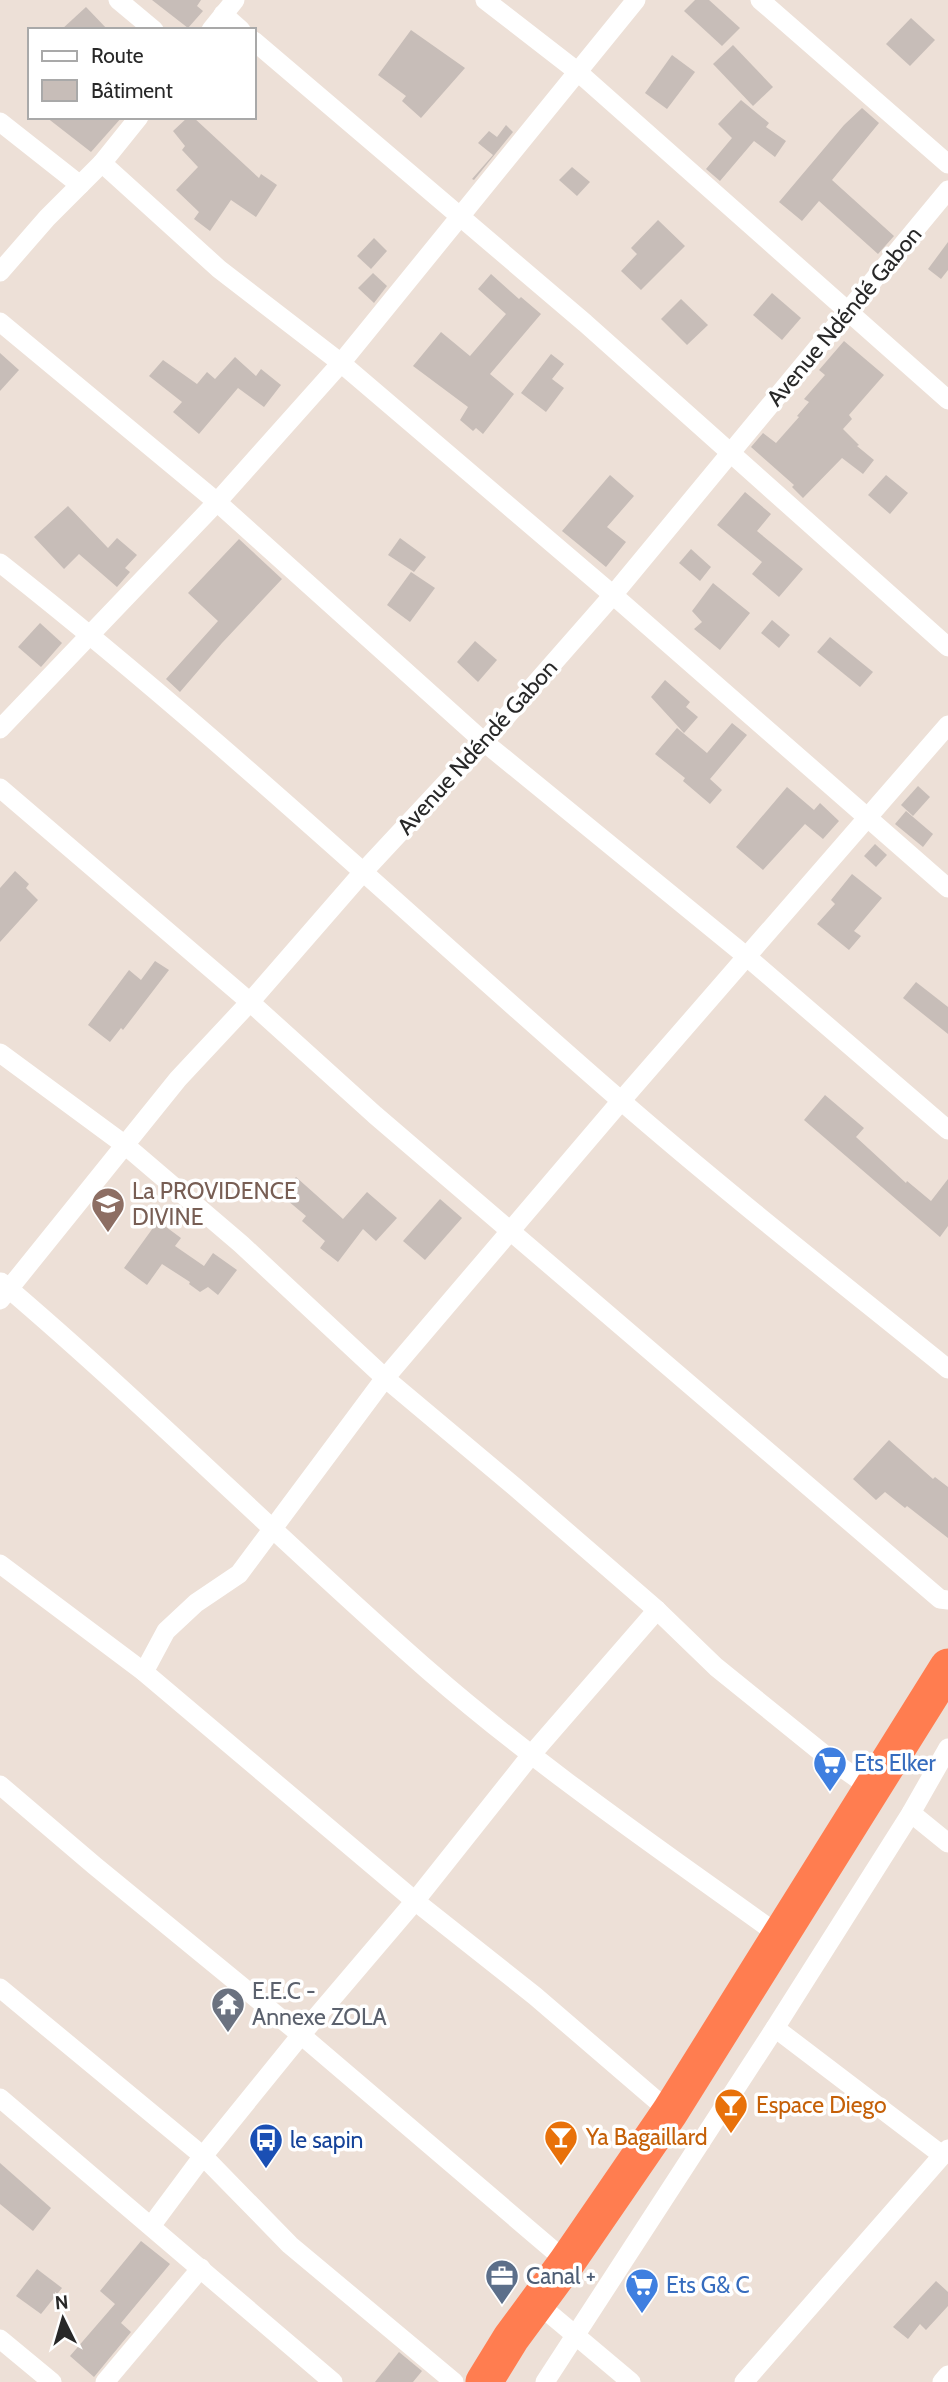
<svg xmlns="http://www.w3.org/2000/svg" width="948" height="2382" font-family="Cabin,sans-serif">
<style>
.building{fill:#c7bdb8}
.lines{fill:none;stroke-linecap:round;stroke-linejoin:round}
.street{stroke:#fff;stroke-width:19}
.highway{stroke:#ff7d50;stroke-width:37}
.labels{text-anchor:middle;dominant-baseline:central;stroke-width:7;stroke-linejoin:round;paint-order:stroke}
.street-label{font-size:23px;fill:#282828;stroke:#fff}
.education-label{font-size:23px;fill:#785e54;stroke:#fff;text-anchor:start}
.shop-label{font-size:23px;fill:#366cbe;stroke:#fff;text-anchor:start}
.worship-label{font-size:23px;fill:#5b616d;stroke:#fff;text-anchor:start}
.food-label{font-size:23px;fill:#c56008;stroke:#fff;text-anchor:start}
.transit-label{font-size:23px;fill:#164399;stroke:#fff;text-anchor:start}
.service-label{font-size:23px;fill:#4e5e75;stroke:#fff;text-anchor:start}
</style>
<rect width="100%" height="100%" fill="#ede0d7"/>
<g class="building">
<polygon points="152,0 201,0 197,6 203,11 188,28"/>
<polygon points="695,0 709,0 740,28 722,46 684,11"/>
<polygon points="86,7 108,30 61,30"/>
<polygon points="911,18 935,40 910,66 886,44"/>
<polygon points="411,30 465,68 421,118 402,101 406,96 378,75"/>
<polygon points="733,45 773,87 753,106 713,64"/>
<polygon points="672,55 695,72 667,109 645,93"/>
<polygon points="741,100 769,123 766,127 786,141 775,157 754,141 720,181 706,169 732,138 718,124"/>
<polygon points="862,108 879,123 832,180 894,236 878,254 819,201 802,221 779,202 844,125"/>
<polygon points="46,117 122,117 91,152"/>
<polygon points="188,117 193,117 259,178 261,174 277,185 256,217 231,200 210,231 194,219 199,212 176,190 198,167 182,150 185,146 173,131"/>
<polygon points="506,125 513,132 474,180 472,179 493,155 478,143 489,131 497,137"/>
<polygon points="572,167 590,182 577,196 559,180"/>
<polygon points="658,220 685,246 641,290 621,271 637,254 631,248"/>
<polygon points="374,238 387,251 371,269 357,256"/>
<polygon points="948,242 948,270 941,279 928,269"/>
<polygon points="373,273 387,286 374,303 358,288"/>
<polygon points="491,274 519,299 521,297 541,314 490,374 514,394 483,434 476,428 473,431 460,420 468,407 413,366 441,332 470,356 506,314 478,289"/>
<polygon points="772,293 801,318 782,340 753,315"/>
<polygon points="681,299 708,325 687,345 661,319"/>
<polygon points="844,341 884,375 849,415 852,419 843,429 859,445 857,446 874,460 863,474 842,458 803,498 792,487 794,485 751,447 763,433 776,443 799,417 797,416 809,402 804,399 825,375 819,370"/>
<polygon points="0,353 19,370 0,391"/>
<polygon points="551,354 564,364 552,379 564,388 546,412 521,393"/>
<polygon points="235,357 256,376 261,369 281,385 264,407 238,388 199,434 173,412 182,402 149,376 163,360 197,384 207,372 215,379"/>
<polygon points="610,475 634,496 607,527 626,542 606,567 562,531"/>
<polygon points="886,475 908,493 890,514 868,495"/>
<polygon points="745,492 771,514 757,531 803,569 779,597 752,574 762,562 717,525"/>
<polygon points="68,506 108,548 117,538 137,555 125,568 130,572 117,587 79,554 64,569 34,537"/>
<polygon points="400,538 426,557 414,572 388,555"/>
<polygon points="239,539 282,579 222,643 180,692 166,679 218,621 188,593"/>
<polygon points="691,549 711,567 700,581 679,563"/>
<polygon points="411,572 435,588 410,622 387,605"/>
<polygon points="713,583 750,613 720,650 694,629 702,622 692,611"/>
<polygon points="772,620 790,635 779,648 761,633"/>
<polygon points="40,623 62,643 41,667 18,647"/>
<polygon points="830,637 873,672 860,687 817,652"/>
<polygon points="475,641 497,660 478,682 457,662"/>
<polygon points="665,680 690,702 686,707 698,717 684,733 651,697"/>
<polygon points="732,723 747,735 710,779 722,790 710,804 683,781 685,778 655,754 677,728 707,753"/>
<polygon points="918,786 930,797 913,816 901,805"/>
<polygon points="787,787 814,810 820,803 839,821 823,839 805,824 763,870 736,847"/>
<polygon points="906,811 933,834 923,847 895,824"/>
<polygon points="875,844 887,855 876,867 864,856"/>
<polygon points="15,871 29,884 26,888 38,900 0,942 0,888"/>
<polygon points="852,874 882,898 854,931 861,936 849,950 817,924 835,904 831,900"/>
<polygon points="155,961 169,970 123,1030 121,1028 110,1042 88,1025 129,970 141,980"/>
<polygon points="916,982 948,1007 948,1034 903,998"/>
<polygon points="825,1095 864,1128 856,1137 906,1183 907,1181 931,1201 948,1179 948,1226 940,1237 804,1120"/>
<polygon points="296,1177 343,1219 367,1192 397,1218 376,1241 363,1229 338,1262 320,1248 325,1241 302,1221 306,1216 281,1195"/>
<polygon points="440,1199 462,1218 425,1260 403,1241"/>
<polygon points="158,1221 181,1238 175,1246 204,1266 213,1253 237,1270 218,1295 208,1287 200,1292 189,1284 190,1282 162,1264 147,1285 124,1268"/>
<polygon points="889,1440 933,1479 935,1477 948,1487 948,1538 907,1506 905,1508 885,1492 876,1500 853,1479"/>
<polygon points="0,2163 51,2208 33,2231 0,2204"/>
<polygon points="141,2241 170,2264 121,2323 131,2332 94,2377 70,2356 115,2304 100,2291"/>
<polygon points="37,2269 62,2288 41,2314 16,2296"/>
<polygon points="936,2281 948,2292 948,2306 926,2330 920,2324 908,2339 893,2327"/>
<polygon points="399,2352 422,2371 413,2382 375,2382"/>
</g>
<g class="lines">
<g class="street">
<polyline points="118,0 154,30"/>
<polyline points="485,0 578,72 948,400"/>
<polyline points="760,0 948,164"/>
<polyline points="223,14 241,30"/>
<polyline points="211,30 235,0"/>
<polyline points="254,41 585,323 948,647"/>
<polyline points="0,122 80,185"/>
<polyline points="102,163 219,269 341,363 613,595 948,888"/>
<polyline points="0,272 47,218 102,163 139,117"/>
<polyline points="0,322 217,502 484,742 746,956 948,1130"/>
<path d="M0,563C215,732 413,920 619,1099C726,1192 838,1280 948,1369"/>
<polyline points="0,729 217,502 341,363 636,0"/>
<polyline points="0,788 250,1002 375,1115 940,1599 948,1600"/>
<polyline points="0,1053 125,1145 241,1244 385,1378 515,1487 657,1610 716,1667 831,1760 872,1789"/>
<path d="M1,1282C148,1407 284,1544 429,1671C539,1767 661,1850 780,1936"/>
<polyline points="0,1300 178,1079 250,1002 364,871 484,742 613,595 948,190"/>
<polyline points="0,1564 144,1672 415,1901 535,1996 670,2112"/>
<polyline points="144,1672 166,1631 196,1603 239,1574 385,1378 621,1101 948,725"/>
<polyline points="0,1785 95,1866 301,2035 567,2262"/>
<polyline points="911,1813 948,1843"/>
<polyline points="0,1988 203,2156 290,2245 454,2382"/>
<polyline points="775,2028 942,2155"/>
<polyline points="0,2098 333,2382"/>
<polyline points="151,2226 203,2156 301,2035 415,1901 531,1755 657,1610"/>
<polyline points="537,2303 631,2382"/>
<polyline points="0,2339 52,2382"/>
<polyline points="105,2382 201,2268"/>
<polyline points="545,2382 775,2028 911,1813 948,1748"/>
<polyline points="744,2382 948,2149"/>
<polyline points="942,2382 948,2375"/>
</g>
<polyline class="highway" points="484,2382 511,2338 567,2262 670,2112 948,1667"/>
</g>
<defs>
<g id="school-pin" transform="scale(1.75)"><path d="M0 17L-7.5 6A9.5 9.5 0 1 1 7.5 6Z" fill="#8d6e63" stroke="#fff"/><path d="M0-5L7-2L0 1L-7-2ZM-4 1L0 2.5L4 1V4Q0 6-4 4Z" fill="#fff"/></g>
<g id="supermarket-pin" transform="scale(1.75)"><path d="M0 17L-7.5 6A9.5 9.5 0 1 1 7.5 6Z" fill="#3f7fe0" stroke="#fff"/><path d="M-6-5.5h2.5l.6 2H6L4.5 2H-2.5L-4.4-4H-6ZM-1.5 3.2a1.3 1.3 0 1 0 .1 0ZM3 3.2a1.3 1.3 0 1 0 .1 0Z" fill="#fff"/></g>
<g id="temple-pin" transform="scale(1.75)"><path d="M0 17L-7.5 6A9.5 9.5 0 1 1 7.5 6Z" fill="#6b7280" stroke="#fff"/><path d="M0-6L5-2H3V0L6.5 2.5H4V6H1.5V3h-3V6H-4V2.5H-6.5L-3 0V-2H-5Z" fill="#fff"/></g>
<g id="bar-pin" transform="scale(1.75)"><path d="M0 17L-7.5 6A9.5 9.5 0 1 1 7.5 6Z" fill="#e8710a" stroke="#fff"/><path d="M-6-5H6L.8 .8V4.5H3.5V6h-7V4.5H-.8V.8Z" fill="#fff"/></g>
<g id="bus-pin" transform="scale(1.75)"><path d="M0 17L-7.5 6A9.5 9.5 0 1 1 7.5 6Z" fill="#1a4fb4" stroke="#fff"/><path d="M-5-6H5V4H4V6H2V4H-2V6H-4V4H-5ZM-3.5-4V0h7V-4ZM-3.5 1.2v1.5H-2V1.2ZM2 1.2v1.5H3.5V1.2Z" fill="#fff"/></g>
<g id="office-pin" transform="scale(1.75)"><path d="M0 17L-7.5 6A9.5 9.5 0 1 1 7.5 6Z" fill="#5c6f8a" stroke="#fff"/><path d="M-6-3h4V-5.5h4V-3h4V5H-6ZM-1-4.5V-3h2v-1.5ZM-6 0V1H6V0Z" fill="#fff"/></g>
</defs>
<g fill-rule="evenodd">
<use href="#school-pin" x="108" y="1204"/>
<use href="#supermarket-pin" x="830" y="1763"/>
<use href="#temple-pin" x="228" y="2004"/>
<use href="#bar-pin" x="731" y="2105"/>
<use href="#bar-pin" x="561" y="2137"/>
<use href="#bus-pin" x="266" y="2140"/>
<use href="#office-pin" x="502" y="2276"/>
<use href="#supermarket-pin" x="642" y="2285"/>
</g>
<g class="labels">
<g class="street-label">
<text transform="translate(844 316) rotate(-50)">Avenue Ndéndé Gabon</text>
<text transform="translate(477 747) rotate(-48)">Avenue Ndéndé Gabon</text>
</g>
<g class="education-label">
<text x="132" y="1191">La PROVIDENCE<tspan x="132" dy="26">DIVINE</tspan></text>
</g>
<g class="shop-label">
<text x="854" y="1763">Ets Elker</text>
<text x="666" y="2285">Ets G&amp; C</text>
</g>
<g class="worship-label">
<text x="252" y="1991">E.E.C -<tspan x="252" dy="26">Annexe ZOLA</tspan></text>
</g>
<g class="food-label">
<text x="756" y="2105">Espace Diego</text>
<text x="586" y="2137">Ya Bagaillard</text>
</g>
<g class="transit-label">
<text x="290" y="2140">le sapin</text>
</g>
<g class="service-label">
<text x="526" y="2276">Canal +</text>
</g>
</g>
<rect x="28" y="28" width="228" height="91" fill="#ffffff" stroke="#a9a9a9" stroke-width="2"/>
<rect x="42" y="51" width="35" height="10" fill="#ffffff" stroke="#a9a9a9" stroke-width="2"/>
<text x="91" y="63" font-size="21" fill="#282828">Route</text>
<rect x="42" y="80" width="35" height="21" fill="#c7bdb8" stroke="#a9a9a9" stroke-width="2"/>
<text x="91" y="98" font-size="21" fill="#282828">Bâtiment</text>
<g transform="translate(63 2319) rotate(355)" stroke="#ffffff" stroke-width="5" paint-order="stroke">
<path d="M0-5L12 26L0 18L-12 26Z" fill="#282828"/>
<text y="-10" font-size="19" font-weight="bold" text-anchor="middle" fill="#282828">N</text>
</g>
</svg>
